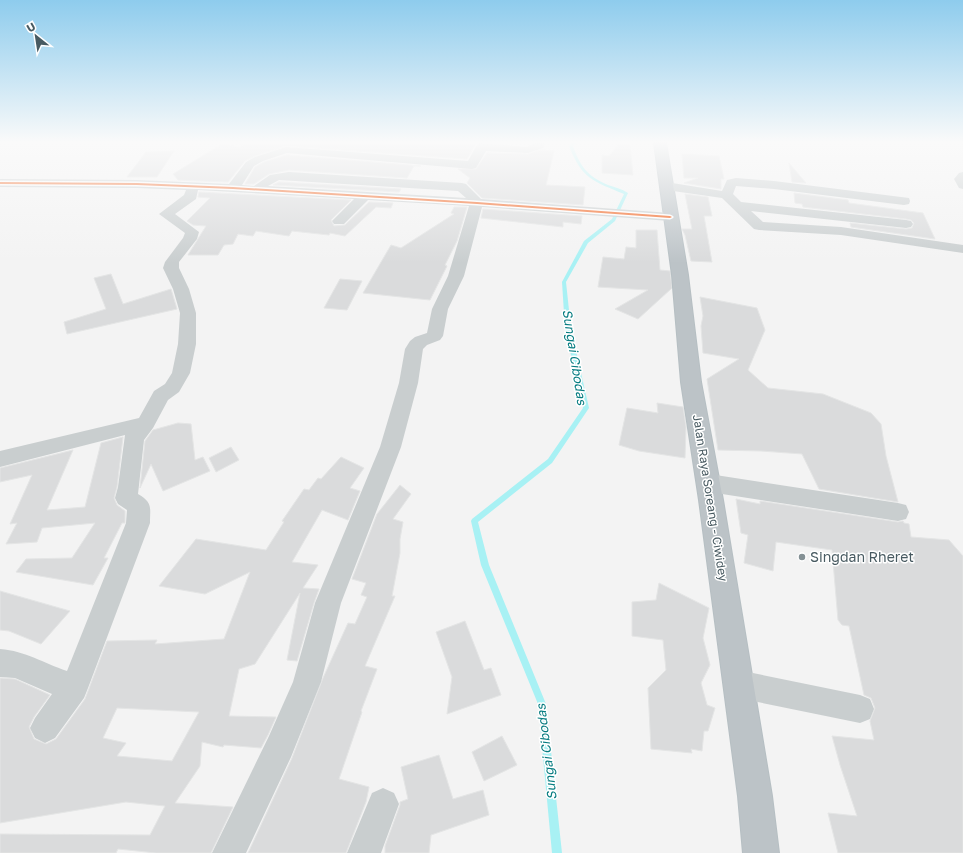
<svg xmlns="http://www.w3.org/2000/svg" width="963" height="853" font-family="'Golos Text',sans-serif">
	<rect width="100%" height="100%" fill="#f3f3f3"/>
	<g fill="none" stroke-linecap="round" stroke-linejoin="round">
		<path fill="#a8f1f4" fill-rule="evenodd" d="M572 143H576L573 146C580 166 587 176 608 185 614 187 622 189 628 193L615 221 588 243 566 282 571 329 589 408 552 463 478 522 489 565 546 704 562 853H552L538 704 481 565 471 521 472 519 548 459 583 408 565 329 562 282 584 241 612 219 624 194C593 181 582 179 569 146Z"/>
	</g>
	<g fill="#dadbdc" stroke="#e4e5e5" fill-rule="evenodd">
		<path d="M246 143H383L405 145V143H476L467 159 286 146 255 156 245 161 228 182 178 180 173 174 222 144 240 147Z"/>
		<path d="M620 143 630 145 633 175 602 173V155L609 156Z"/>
		<path d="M540 150 554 151 546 185 585 187 583 205 482 198 467 183 470 178 458 169H476L487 153 528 154Z"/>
		<path d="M174 151 157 177H127L146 152Z"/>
		<path d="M682 154 719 156 724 179H721V189L684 183 698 178H684Z"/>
		<path d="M287 155 421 166H414L407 178 289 170 269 174 254 184H245L255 167 264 162Z"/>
		<path d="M789 163 806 183 792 182Z"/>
		<path d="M279 182 401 189 399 192 273 185Z"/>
		<path d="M199 192 351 200 331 220 334 226 345 225 369 202 393 203 391 208 376 207 345 236 330 233 329 235 292 231 289 236 256 231 253 236 238 234 233 244 224 245 218 255H188L206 226 193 225 187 221 210 198 198 197Z"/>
		<path d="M794 193 848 200 849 203 923 213 935 239 851 227 850 223 906 229 912 228 914 223 911 220 906 219 803 207 802 204 795 203Z"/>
		<path d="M685 194 708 197 712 216H704L712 262 691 261 685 235 682 229H692Z"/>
		<path d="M454 207H467L457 241 445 265 447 266 430 300 363 293 391 245 401 248 454 214 451 213Z"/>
		<path d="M483 209 582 216 581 224 563 222V227L481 218Z"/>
		<path d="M636 230H657L660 270 670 271 672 288 638 319 615 309 648 290 598 287 603 257 624 259 626 247 636 248Z"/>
		<path d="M111 274 123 304 171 289 177 309 67 334 64 322 106 309 94 278Z"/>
		<path d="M340 279 362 281 347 310 324 308Z"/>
		<path d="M700 297 757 308 765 330 748 370 768 388 823 394 871 413 881 424 886 456 898 502 819 489 802 454 761 451 718 450 707 379 739 359 703 353 701 326 703 316Z"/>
		<path d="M657 403 683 407 686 427 685 458 639 451 619 445 627 408 658 413Z"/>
		<path d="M178 423 191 424 195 460 203 457 210 471 163 491 151 464 140 488 145 441 153 430Z"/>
		<path d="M123 437 117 487 114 498 117 505 125 511V523H122L104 558H108L93 585 16 572 26 559 72 558 95 523 42 528 37 542 6 544 17 523 10 524 32 475 0 482V468L73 450 47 510 85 507 101 443Z"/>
		<path d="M231 447 239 460 216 472 209 458Z"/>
		<path d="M341 457 364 468 350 488 360 491 348 520 322 510 292 562 318 565 303 588 319 589 314 603 297 661 287 660 300 593 255 664 239 669 229 716 276 717 268 735 261 748 224 745 223 747 202 742 200 766 175 803 233 807 211 853H156L118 849 116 853H0V834L150 835 165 806 126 802 0 823V678L15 679 50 695 34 717 29 727 34 739 46 744 56 739 85 699 107 641 157 640 155 644 224 639 250 572 205 594 159 586 196 539 266 550 284 522 282 521 304 489 309 490 318 478 321 479ZM117 708 199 712 172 761 117 756 126 743 103 738Z"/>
		<path d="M400 485 411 494 393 519 403 522 400 539V553L392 596H395L365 666 377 669 361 711 362 712 339 779 369 787 366 802 346 853H248L292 758 323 678 348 623 355 624 367 597 361 595 366 583 352 579 377 514Z"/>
		<path d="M736 499 760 504V501L898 522 903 521 904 523 909 524 911 537 949 540 963 556V853H838L828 813 857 816 840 765 832 736 874 740 870 721 875 708 871 698 864 695 849 626 842 625 838 620 832 550 776 542 773 571 744 563 748 535 741 533Z"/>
		<path d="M659 583 709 608 703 638 710 665 701 683 707 705 715 708 708 731H704L702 751 691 749 692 753 651 749 648 688 666 670 663 640 632 636V602L656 600Z"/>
		<path d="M0 591 70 611 41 644 9 631 0 630Z"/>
		<path d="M465 621 484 670 491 668 501 695 447 714 452 677 436 632Z"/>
		<path d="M502 736 517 765 484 781 472 752Z"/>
		<path d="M439 755 453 799 483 790 489 815 431 835 429 853H385V846L400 805V802L408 799 401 767Z"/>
	</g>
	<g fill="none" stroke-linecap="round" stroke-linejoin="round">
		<g stroke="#b6bfc3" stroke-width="2">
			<path id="highway" d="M654 143H666L688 275 701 382 723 500 772 796 779 853H743L738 796 699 500 681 382 672 275Z"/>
		</g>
		<g fill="#c9cecf" fill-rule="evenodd">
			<path d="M478 143 527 147 534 143H545L543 148 528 153 486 151 476 168 472 169 287 153 263 161 254 166 242 185 254 186 270 175 289 172 462 183 466 184 481 199 670 213 675 214 677 217 675 220 670 221 482 207 464 276 448 309 443 336 440 340 427 345 423 349 418 383 401 447 341 603 321 682 291 757 246 853H212L269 736 293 682 315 603 380 447 399 383 405 349 410 341 415 337 427 333 432 309 448 276 469 206 368 200 344 224H334L332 221 354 199 198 190 196 199 175 214 199 232 197 239 179 262V268L189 289 196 313V344L190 373 179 392 168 400 153 428 144 440 138 494C153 503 150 507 150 523L88 688 84 698 55 738 45 743 35 738 30 728 35 718 52 694 15 678 0 677V649C26 651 43 663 67 671L126 523 127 510 118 504 115 498 118 487 125 435 0 467V451L139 418 154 391 165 384 172 373 178 344 180 313 173 289 163 268 165 262 183 238 185 233 159 214 184 195 186 190 137 188 0 187V179L137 180 229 184 246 162 255 157 286 147 468 161ZM279 180 458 191 466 198 268 186Z"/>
			<path d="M963 172V189L959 188 954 179 959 173Z"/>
			<path d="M736 178 774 181 909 198 910 201 909 204 904 205 774 189 736 186 733 194 741 202 906 220 911 221 913 224 911 227 906 228 751 211 763 222 841 227 963 245V253L841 235 759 230 754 229 722 198 666 190 662 189 660 186 662 183 666 182 722 191 727 180Z"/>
			<path d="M709 474 898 503 906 505 909 512 906 519 898 521 709 492 701 489 698 483 701 477Z"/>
			<path d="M738 670 860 695 870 699 874 709 870 719 860 723 738 698 728 694 724 684 728 674Z"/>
			<path d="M383 788 394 793 399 804 381 853H347L372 793Z"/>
		</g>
		<use href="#highway" fill="#bcc3c7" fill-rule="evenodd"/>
		<g stroke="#fff" stroke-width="3">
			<path id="bus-1" d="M0 182 137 183 233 187 477 202 670 216 672 217 670 218 477 204 233 189 137 185 0 184Z"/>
		</g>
		<use href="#bus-1" fill="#f26522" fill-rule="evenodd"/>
	</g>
	<linearGradient id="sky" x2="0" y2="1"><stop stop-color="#8ecced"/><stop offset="0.54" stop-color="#fafafa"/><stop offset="1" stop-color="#fafafa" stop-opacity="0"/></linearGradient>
	<rect width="963" height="263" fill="url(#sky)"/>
	<circle fill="#849094" stroke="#fff" stroke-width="1.5" cx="802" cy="557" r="4"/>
	<g text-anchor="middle" stroke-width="3" stroke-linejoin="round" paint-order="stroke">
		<g font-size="12" fill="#485a61" stroke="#fff">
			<text transform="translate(710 498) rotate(81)" y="4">Jalan Raya Soreang - Ciwidey</text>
		</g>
		<g font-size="13" font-style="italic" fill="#067c80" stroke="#fff">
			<text transform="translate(575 357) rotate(81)" y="5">Sungai Cibodas</text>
			<text transform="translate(546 752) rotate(-97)" y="5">Sungai Cibodas</text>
		</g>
		<g font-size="14" fill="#485a61" stroke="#fff" text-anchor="start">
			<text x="810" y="562">Singdan Rheret</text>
		</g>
	</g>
	<g transform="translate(36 36) rotate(330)" stroke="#ffffff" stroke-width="3" paint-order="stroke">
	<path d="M0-3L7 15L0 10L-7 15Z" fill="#485a61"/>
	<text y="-6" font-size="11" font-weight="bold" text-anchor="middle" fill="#485a61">U</text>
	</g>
</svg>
